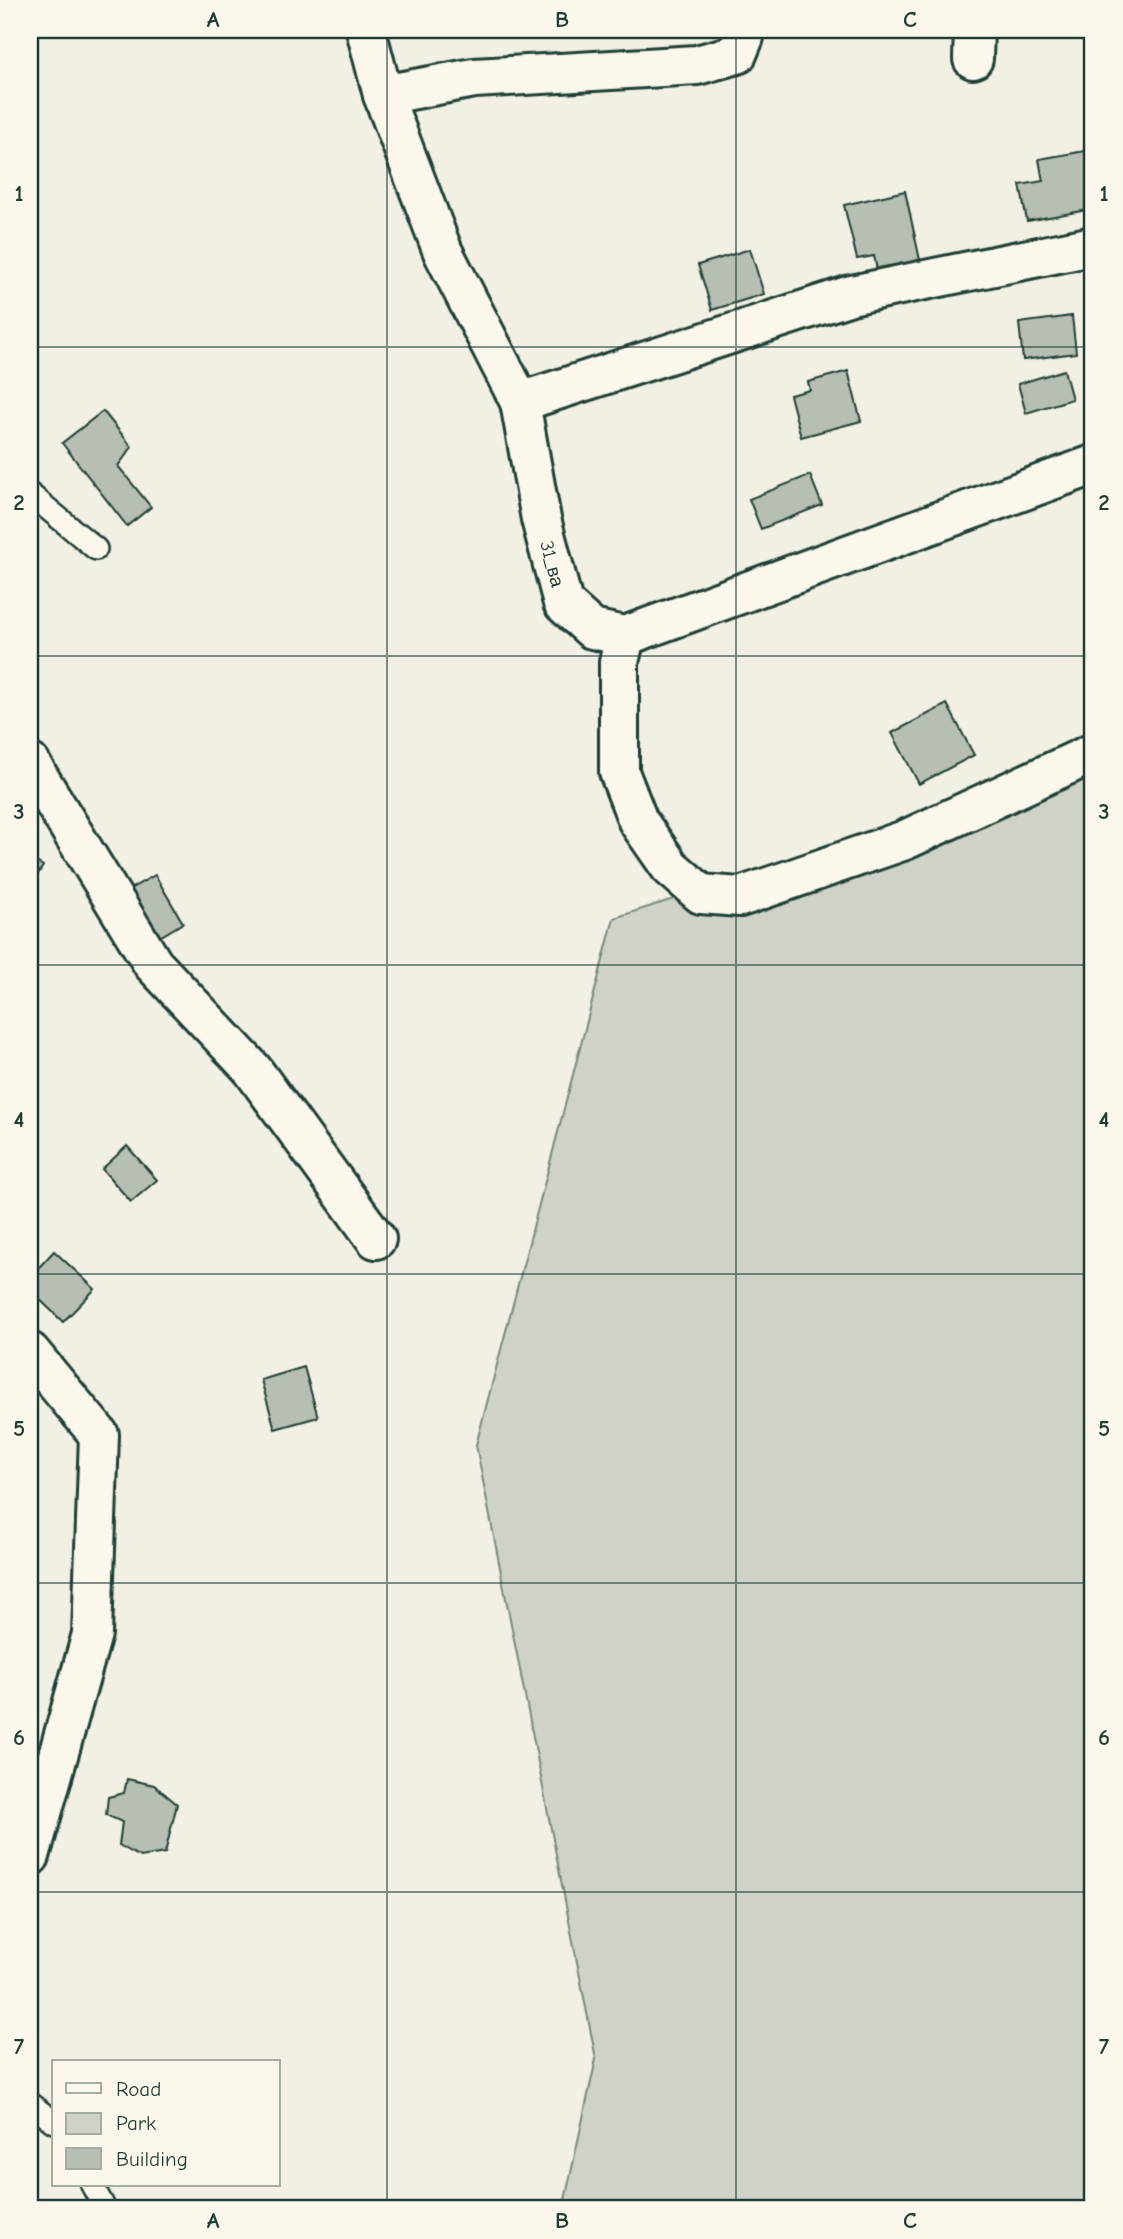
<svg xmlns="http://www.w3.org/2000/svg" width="1123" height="2239" font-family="'Comic Neue',sans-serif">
	<rect width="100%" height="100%" fill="#f2f0e5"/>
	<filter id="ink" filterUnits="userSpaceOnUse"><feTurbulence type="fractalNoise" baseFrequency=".0143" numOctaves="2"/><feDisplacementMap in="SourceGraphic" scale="14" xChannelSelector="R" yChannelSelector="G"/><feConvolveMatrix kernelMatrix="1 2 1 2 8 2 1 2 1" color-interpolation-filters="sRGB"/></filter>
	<g filter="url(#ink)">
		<path fill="#cfd2c8" stroke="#77887e" stroke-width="2" d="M1093 765V2209H563L596 2059 476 1445 614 918Z"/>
		<g fill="#b7beb3" stroke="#1f3d34" stroke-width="2">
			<path d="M900 30H960V32Z"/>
			<path d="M1091 150 1093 209 1027 221 1020 185 1043 181 1039 159Z"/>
			<path d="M905 191 920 260 877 270 874 256 857 259 844 205Z"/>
			<path d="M750 249 764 294 712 310 698 265Z"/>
			<path d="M1072 316 1076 353 1023 360 1019 323Z"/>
			<path d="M1064 370 1072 399 1026 413 1018 384Z"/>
			<path d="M848 371 861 421 801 437 790 395 810 390 808 382Z"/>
			<path d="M103 411 132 447 118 466 151 507 127 526 62 443Z"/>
			<path d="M810 475 822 505 761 529 749 499Z"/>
			<path d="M947 704 974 755 919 784 892 733Z"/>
			<path d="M30 858 43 866 30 887Z"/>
			<path d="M155 875 183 923 151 942 123 893Z"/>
			<path d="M127 1146 157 1180 131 1202 102 1169Z"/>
			<path d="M54 1251 95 1289 63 1322 30 1290V1277Z"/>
			<path d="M304 1367 318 1417 275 1429 261 1380Z"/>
			<path d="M127 1779 154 1785 177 1804 165 1853 140 1857 119 1845 122 1822 106 1815 108 1797 124 1793Z"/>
		</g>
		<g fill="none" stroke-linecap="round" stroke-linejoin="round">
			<g stroke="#1f3d34" stroke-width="26">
				<g id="lane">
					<path d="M30 494 96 549"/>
					<path d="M30 2104 54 2122"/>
					<path d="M92 2185 105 2209"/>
				</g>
			</g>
			<g stroke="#1f3d34" stroke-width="44">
				<g id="street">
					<path id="s1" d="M366 30 383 95 443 252 520 402 541 519 563 603 592 629 625 636 1093 465"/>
					<path d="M973 59 974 30"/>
					<path d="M383 95 474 78 697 65 737 54 744 37V30"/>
					<path d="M520 402 851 295 1093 246"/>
					<path d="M625 636 619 662V772L638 821 670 867 701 894 740 897 905 840 1093 753"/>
					<path d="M30 763 153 964 252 1069 376 1239"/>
					<path d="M30 1352 99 1435 92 1634 30 1856"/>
				</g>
			</g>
			<use href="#lane" stroke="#fbf7ec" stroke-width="21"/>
			<use href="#street" stroke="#fbf7ec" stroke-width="38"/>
		</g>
	</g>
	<path fill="none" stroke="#1f3d34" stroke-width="2" stroke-opacity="0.55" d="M387 30V2209M736 30V2209M30 347H1093M30 656H1093M30 965H1093M30 1274H1093M30 1583H1093M30 1892H1093"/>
	<g text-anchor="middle" stroke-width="7" stroke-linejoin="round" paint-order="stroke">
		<g font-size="19" fill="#1f3d34" stroke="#fbf7ec">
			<text dy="7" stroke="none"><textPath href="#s1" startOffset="569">31_ва</textPath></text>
		</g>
	</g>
	<rect width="1123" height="2239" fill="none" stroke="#fbf7ec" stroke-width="77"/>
	<rect x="52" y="2060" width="228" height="126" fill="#fbf7ec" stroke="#a3ada2" stroke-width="2"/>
	<rect x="66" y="2083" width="35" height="10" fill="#fbf7ec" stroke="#a3ada2" stroke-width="2"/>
	<text x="116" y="2096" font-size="21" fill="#1f3d34">Road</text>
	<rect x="66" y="2113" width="35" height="21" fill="#cfd2c8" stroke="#a3ada2" stroke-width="2"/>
	<text x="116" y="2130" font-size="21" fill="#1f3d34">Park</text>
	<rect x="66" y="2148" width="35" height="21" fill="#b7beb3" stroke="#a3ada2" stroke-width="2"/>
	<text x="116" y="2166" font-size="21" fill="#1f3d34">Building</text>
	<rect x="38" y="38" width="1046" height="2162" fill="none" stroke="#1f3d34" stroke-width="2.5"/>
	<g font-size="23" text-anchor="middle" font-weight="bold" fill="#1f3d34">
		<text x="213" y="27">A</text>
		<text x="562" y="27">B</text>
		<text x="910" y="27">C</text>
		<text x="19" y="201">1</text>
		<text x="1104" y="201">1</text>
		<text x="19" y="510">2</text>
		<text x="1104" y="510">2</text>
		<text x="19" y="819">3</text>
		<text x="1104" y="819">3</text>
		<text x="19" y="1127">4</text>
		<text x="1104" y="1127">4</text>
		<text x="19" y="1436">5</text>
		<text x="1104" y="1436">5</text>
		<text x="19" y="1745">6</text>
		<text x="1104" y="1745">6</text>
		<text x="19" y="2054">7</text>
		<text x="1104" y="2054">7</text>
		<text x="213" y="2228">A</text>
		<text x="562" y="2228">B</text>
		<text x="910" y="2228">C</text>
	</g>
</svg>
